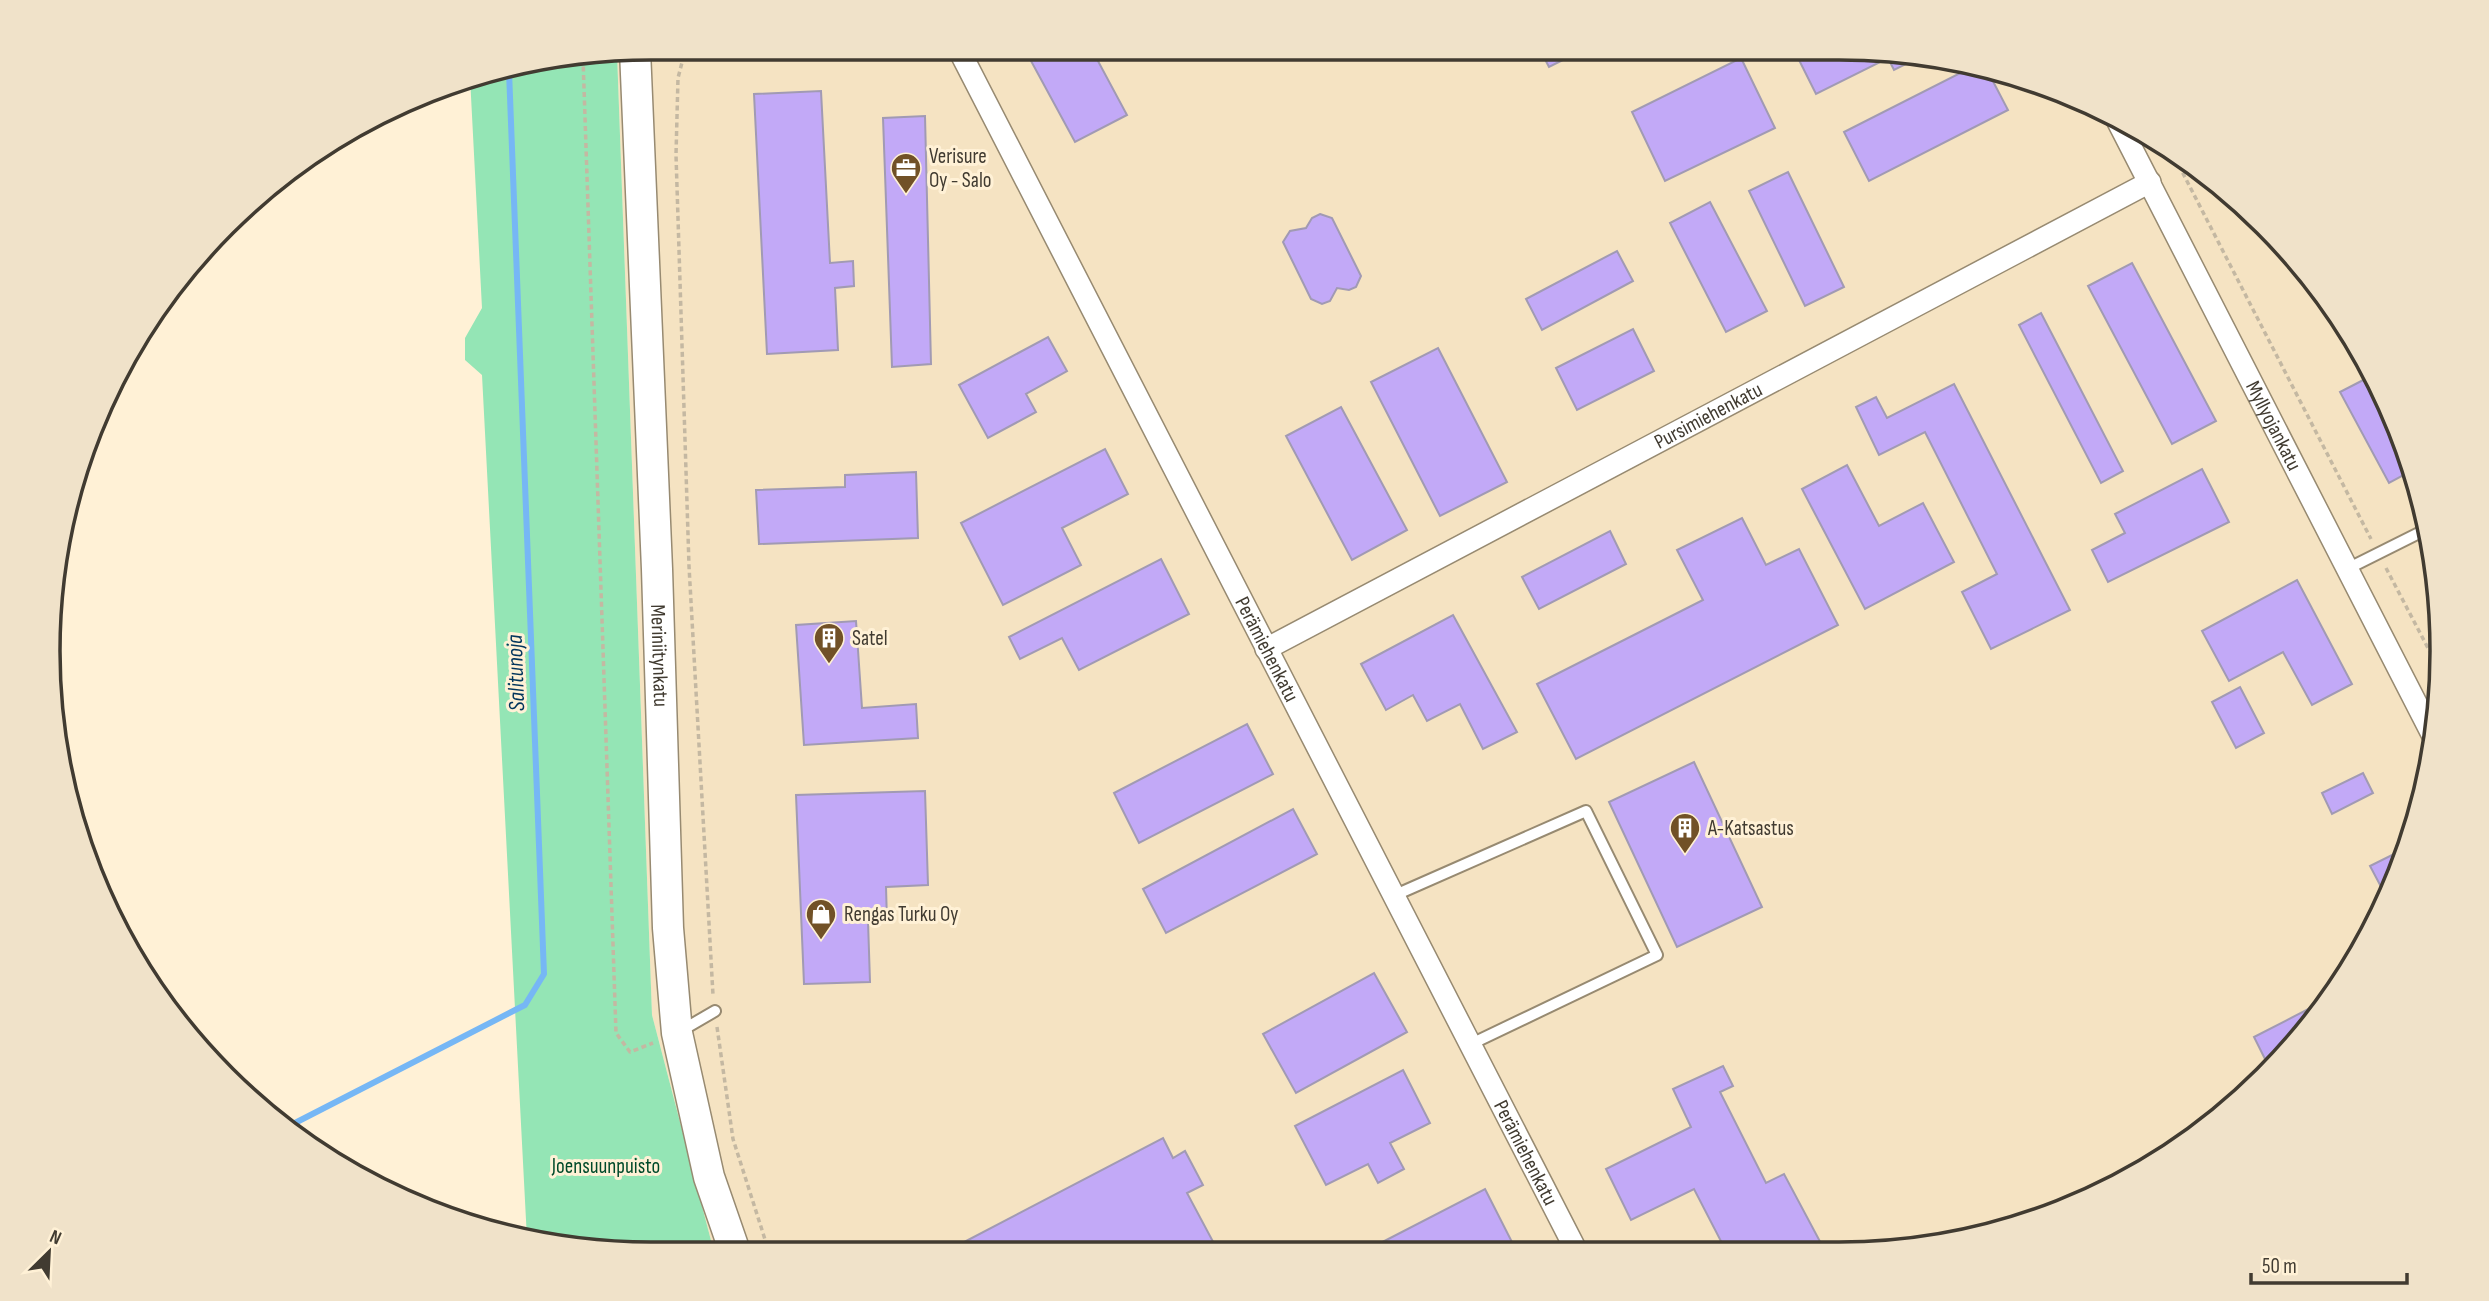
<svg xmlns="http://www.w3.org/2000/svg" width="2489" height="1301" font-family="'Sofia Sans Condensed',sans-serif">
	<rect width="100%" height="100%" fill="#fff1d6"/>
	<path fill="#f5e3c2" d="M651 47 1878 49 1995 68 2106 110 2206 172 2292 253 2361 349 2410 457 2437 572 2440 690 2421 807 2379 918 2292 1048 2205 1129 2069 1208 1918 1249 714 1252 652 1015 617 53Z"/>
	<path fill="#94e5b5" d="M617 53 652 1015 714 1252H611L527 1239 482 375 465 360V338L482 308 470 77Z"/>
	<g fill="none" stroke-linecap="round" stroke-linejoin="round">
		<path stroke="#76b7f5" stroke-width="6" d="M291 1125 525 1005 544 974 509 71"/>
	</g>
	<g fill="#c2a9f7" stroke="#a19ab3" stroke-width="2">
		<path d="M1024 48H1091L1127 115 1075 142Z"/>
		<path d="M1539 48H1587L1549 67Z"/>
		<path d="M1793 48 1878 49 1922 56 1894 70 1888 58 1816 94Z"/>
		<path d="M1741 58 1775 128 1665 181 1632 112Z"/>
		<path d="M1976 65 1985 66 2008 110 1869 181 1844 132Z"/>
		<path d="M821 91 830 263 853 261 854 286 835 288 838 350 767 354 754 94Z"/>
		<path d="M925 116 931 364 892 367 883 118Z"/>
		<path d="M1788 172 1844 287 1805 306 1749 191Z"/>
		<path d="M1710 202 1767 311 1726 332 1670 223Z"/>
		<path d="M1320 214 1332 218 1361 276 1356 287 1349 290 1337 288 1330 301 1322 304 1311 299 1283 242 1290 231 1306 228 1312 218Z"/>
		<path d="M1617 251 1633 281 1542 330 1526 299Z"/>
		<path d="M2132 263 2216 421 2172 444 2088 286Z"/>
		<path d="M2041 313 2123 471 2101 483 2019 325Z"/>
		<path d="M1633 329 1654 371 1577 410 1556 368Z"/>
		<path d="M1048 337 1067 371 1026 394 1036 412 988 438 959 385Z"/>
		<path d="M1438 348 1507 482 1440 516 1371 382Z"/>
		<path d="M2373 375 2413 470 2389 483 2340 392Z"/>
		<path d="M1954 384 2070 610 1991 649 1962 592 1997 574 1925 432 1879 455 1856 407 1876 397 1887 418Z"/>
		<path d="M1341 407 1407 530 1352 560 1286 436Z"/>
		<path d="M1105 449 1128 494 1062 528 1081 565 1003 605 961 523Z"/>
		<path d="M1847 465 1879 526 1923 503 1954 562 1865 609 1802 489Z"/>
		<path d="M2202 469 2229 522 2108 582 2092 550 2125 533 2115 514Z"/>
		<path d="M916 472 918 538 759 544 756 490 845 487V475Z"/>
		<path d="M1742 518 1766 565 1799 549 1838 625 1576 759 1537 684 1703 600 1677 550Z"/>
		<path d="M1610 531 1626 564 1539 609 1522 577Z"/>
		<path d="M1161 559 1189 614 1079 670 1062 638 1020 659 1009 637Z"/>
		<path d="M2297 580 2352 684 2312 705 2283 652 2229 681 2202 631Z"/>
		<path d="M1453 615 1517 732 1483 749 1460 704 1427 721 1413 695 1386 710 1361 664Z"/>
		<path d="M856 621 862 708 916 704 918 738 804 745 796 625Z"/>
		<path d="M2240 687 2264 733 2236 748 2212 702Z"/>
		<path d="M1247 724 1273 774 1139 843 1114 793Z"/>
		<path d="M1694 762 1762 907 1677 947 1609 802Z"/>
		<path d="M2363 773 2373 793 2332 814 2322 793Z"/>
		<path d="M925 791 928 885 886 887 887 921H868L870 982 804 984 796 795Z"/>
		<path d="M1293 809 1317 854 1166 933 1143 889Z"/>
		<path d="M2406 848 2387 898 2370 866Z"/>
		<path d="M1374 973 1407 1032 1296 1093 1263 1034Z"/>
		<path d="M2324 1001 2292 1048 2270 1069 2254 1037Z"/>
		<path d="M1723 1066 1733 1086 1720 1092 1766 1183 1784 1174 1824 1249H1725L1694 1189 1631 1220 1606 1169 1691 1127 1673 1089Z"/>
		<path d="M1403 1070 1430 1123 1390 1143 1404 1169 1378 1183 1368 1164 1326 1185 1295 1126Z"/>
		<path d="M1163 1138 1173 1158 1185 1151 1203 1185 1187 1193 1218 1251H947Z"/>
		<path d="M1485 1189 1516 1250H1367Z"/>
	</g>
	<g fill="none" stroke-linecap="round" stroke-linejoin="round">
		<g stroke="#978a71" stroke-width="14">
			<g id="lane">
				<path d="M2347 569 2427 529"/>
				<path d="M1393 896 1586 811 1657 955 1469 1045"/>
				<path d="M679 1032 715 1011"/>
			</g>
		</g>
		<g stroke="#978a71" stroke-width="24">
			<g id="street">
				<path id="s1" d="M958 48 1576 1250"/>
				<path id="s2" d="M2115 116 2433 736"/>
				<path id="s3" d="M1266 649 2150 182"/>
			</g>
		</g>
		<g stroke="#978a71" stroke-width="33">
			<g id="secondary">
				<path id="s4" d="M635 50 657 569 668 928 677 1033 709 1177 735 1252"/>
			</g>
		</g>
		<g stroke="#c4b8a2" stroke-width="3.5" stroke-dasharray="5 3.5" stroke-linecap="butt">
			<path d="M686 47 678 78 676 155 689 566 713 995"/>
			<path d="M583 58 616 1033 630 1052 653 1043"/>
			<path d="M2171 150 2371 539"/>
			<path d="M2386 568 2440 671"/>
			<path d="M717 1027 733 1139 769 1252"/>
		</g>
		<use href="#lane" stroke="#fff" stroke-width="10"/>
		<use href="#street" stroke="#fff" stroke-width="21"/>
		<use href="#secondary" stroke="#fff" stroke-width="30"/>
	</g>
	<defs>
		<g id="office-pin" transform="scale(1.575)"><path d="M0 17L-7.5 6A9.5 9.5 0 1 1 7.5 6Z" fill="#715127" stroke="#fff1d6"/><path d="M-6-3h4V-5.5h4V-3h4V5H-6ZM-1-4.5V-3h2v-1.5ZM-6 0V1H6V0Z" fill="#fff"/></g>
		<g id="building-pin" transform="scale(1.575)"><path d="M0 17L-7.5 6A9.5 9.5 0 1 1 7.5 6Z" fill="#715127" stroke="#fff1d6"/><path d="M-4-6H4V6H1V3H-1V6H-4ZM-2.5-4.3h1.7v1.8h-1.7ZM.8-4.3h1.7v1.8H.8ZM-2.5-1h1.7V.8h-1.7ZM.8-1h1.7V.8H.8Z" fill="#fff"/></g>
		<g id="shop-pin" transform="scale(1.575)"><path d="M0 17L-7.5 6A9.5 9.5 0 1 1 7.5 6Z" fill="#715127" stroke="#fff1d6"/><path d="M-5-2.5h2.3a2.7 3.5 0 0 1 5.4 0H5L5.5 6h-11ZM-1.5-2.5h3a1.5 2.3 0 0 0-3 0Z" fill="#fff"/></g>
	</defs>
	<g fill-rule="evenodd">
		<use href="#office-pin" x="906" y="168"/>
		<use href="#building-pin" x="829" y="638"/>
		<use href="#building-pin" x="1685" y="828"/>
		<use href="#shop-pin" x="821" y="914"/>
	</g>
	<g text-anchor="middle" stroke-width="6" stroke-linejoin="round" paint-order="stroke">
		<g font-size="21" fill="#413b31" stroke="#fff1d6" text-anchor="start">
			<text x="929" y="163">Verisure<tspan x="929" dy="24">Oy - Salo</tspan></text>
			<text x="852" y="645">Satel</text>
			<text x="1708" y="835">A-Katsastus</text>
			<text x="844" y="921">Rengas Turku Oy</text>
		</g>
		<g font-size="21" fill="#413b31" stroke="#fff1d6">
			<text dy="7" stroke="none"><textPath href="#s3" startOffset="500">Pursimiehenkatu</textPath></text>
			<text dy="7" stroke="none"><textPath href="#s2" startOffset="348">Myllyojankatu</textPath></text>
			<text dy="7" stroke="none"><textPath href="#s1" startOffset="676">Perämiehenkatu</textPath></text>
			<text dy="7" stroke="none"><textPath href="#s4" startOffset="606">Meriniitynkatu</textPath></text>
			<text dy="7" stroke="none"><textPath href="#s1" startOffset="1242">Perämiehenkatu</textPath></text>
		</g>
		<g font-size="21" fill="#004a2a" stroke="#fff1d6">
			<text x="606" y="1173">Joensuunpuisto</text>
		</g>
		<g font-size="23" font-style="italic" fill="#02355c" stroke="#fff1d6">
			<text transform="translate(515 673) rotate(-92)" y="8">Salitunoja</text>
		</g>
	</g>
	<path d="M0 0H2489V1301H0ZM651 60H1839A591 591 0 0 1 2430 651V651A591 591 0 0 1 1839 1242H651A591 591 0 0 1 60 651V651A591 591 0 0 1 651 60Z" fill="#f0e2c9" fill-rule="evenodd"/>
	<path fill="none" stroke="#413b31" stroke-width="3.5" d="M651 60H1839A591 591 0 0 1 2430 651V651A591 591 0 0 1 1839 1242H651A591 591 0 0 1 60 651V651A591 591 0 0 1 651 60Z"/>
	<g transform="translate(49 1252) rotate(24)" stroke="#fff1d6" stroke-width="5" paint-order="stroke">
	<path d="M0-5L12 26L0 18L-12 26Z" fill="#413b31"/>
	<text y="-10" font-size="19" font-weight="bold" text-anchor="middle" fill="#413b31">N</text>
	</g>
	<path d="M2251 1273v10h156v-10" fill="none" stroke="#413b31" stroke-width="3.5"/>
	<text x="2262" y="1273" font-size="21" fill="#413b31" stroke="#fff1d6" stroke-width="5" paint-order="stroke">50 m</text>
</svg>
